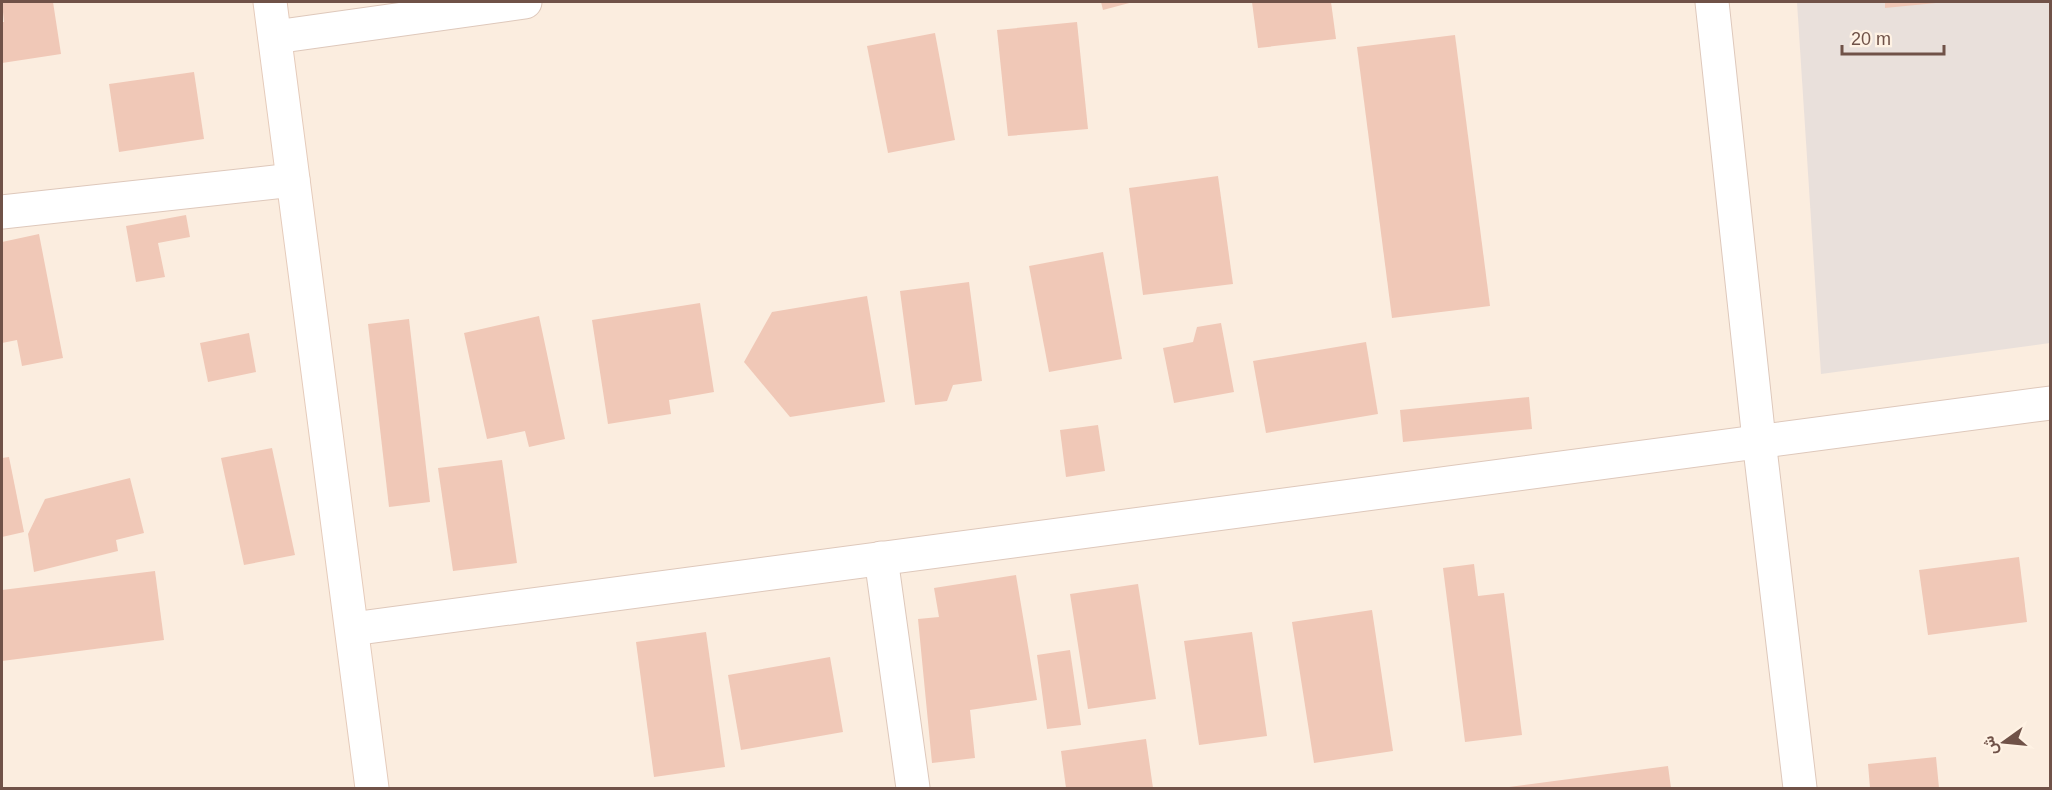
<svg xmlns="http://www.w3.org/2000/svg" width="2052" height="790" font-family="Helvetica,Vazirmatn,sans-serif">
	<rect width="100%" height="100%" fill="#fbeddf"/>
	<path fill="#e9e0db" d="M1797 2H2050V343L1821 374Z"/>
	<g fill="#f0c8b7">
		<path d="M2 2H53L61 54 2 63V22H4Z"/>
		<path d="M1101 2H1133L1103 10Z"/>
		<path d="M1252 2H1331L1336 39 1258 48Z"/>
		<path d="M1885 2H1936V3L1885 8Z"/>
		<path d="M1077 22 1088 129 1008 136 997 30Z"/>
		<path d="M935 33 955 140 888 153 867 46Z"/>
		<path d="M1455 35 1490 306 1392 318 1357 47Z"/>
		<path d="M194 72 204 139 119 152 109 84Z"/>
		<path d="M1218 176 1233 284 1143 295 1129 188Z"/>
		<path d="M186 215 190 237 158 243 165 277 136 282 126 226Z"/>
		<path d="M39 234 63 358 22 366 17 340 2 343V242Z"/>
		<path d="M1103 252 1122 359 1049 372 1029 266Z"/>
		<path d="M969 282 982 381 953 385 947 401 915 405 900 291Z"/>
		<path d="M867 296 885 402 790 417 744 362 772 312Z"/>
		<path d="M700 303 714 392 669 400 671 414 608 424 592 320Z"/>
		<path d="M539 316 565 439 529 447 525 431 487 439 464 333Z"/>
		<path d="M409 319 430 502 389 507 368 324Z"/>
		<path d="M1221 323 1234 392 1174 403 1163 348 1193 342 1197 327Z"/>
		<path d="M249 333 256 372 208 382 200 343Z"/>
		<path d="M1366 342 1378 414 1266 433 1253 361Z"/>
		<path d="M1529 397 1532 429 1403 442 1400 410Z"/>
		<path d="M1098 425 1105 471 1066 477 1060 430Z"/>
		<path d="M272 448 295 555 244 565 221 458Z"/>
		<path d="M9 457 24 532 2 537V458Z"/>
		<path d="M502 460 517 563 453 571 438 468Z"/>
		<path d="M130 478 144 533 116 540 118 551 34 572 28 534 45 499Z"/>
		<path d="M2019 557 2027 622 1928 635 1919 570Z"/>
		<path d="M1474 564 1478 596 1504 593 1522 735 1465 742 1443 568Z"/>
		<path d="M155 571 164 640 2 661V590Z"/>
		<path d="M1016 575 1037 700 970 710 975 758 932 763 918 619 939 617 934 588Z"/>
		<path d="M1138 584 1156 699 1088 709 1070 594Z"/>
		<path d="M1372 610 1393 751 1314 763 1292 622Z"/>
		<path d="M706 632 725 767 654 777 636 642Z"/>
		<path d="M1252 632 1267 736 1199 745 1184 641Z"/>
		<path d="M1070 650 1081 725 1047 729 1037 655Z"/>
		<path d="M830 657 843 732 741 750 728 675Z"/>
		<path d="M1146 739 1153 788H1066L1061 751Z"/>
		<path d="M1936 757 1939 788H1870L1868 764Z"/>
		<path d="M1668 766 1671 788H1509V787Z"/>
	</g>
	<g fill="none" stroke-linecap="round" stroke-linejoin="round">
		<g stroke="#dec8bb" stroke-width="35">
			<g id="street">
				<path d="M1712 2 1759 440 1800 788"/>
				<path d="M275 37 525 2"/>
				<path d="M2 212 293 180"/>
				<path d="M881 558 913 788"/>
				<path d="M352 629 2050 403"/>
			</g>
		</g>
		<g stroke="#e5cbbb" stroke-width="35">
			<path id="secondary" d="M270 2 372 788"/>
		</g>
		<use href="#street" stroke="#fff" stroke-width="33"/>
		<use href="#secondary" stroke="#fff" stroke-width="33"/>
	</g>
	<rect width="2052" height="790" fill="none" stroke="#705248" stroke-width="6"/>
	<g transform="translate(2004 742) rotate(255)" stroke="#fff2e4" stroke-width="4.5" paint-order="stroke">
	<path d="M0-4.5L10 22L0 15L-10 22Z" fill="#705248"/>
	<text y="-9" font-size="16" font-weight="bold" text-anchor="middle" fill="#705248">ش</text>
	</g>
	<path d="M1842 45v9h102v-9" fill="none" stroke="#705248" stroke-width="3"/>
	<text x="1851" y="45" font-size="18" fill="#705248" stroke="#fff2e4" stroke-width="4.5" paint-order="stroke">20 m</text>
</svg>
